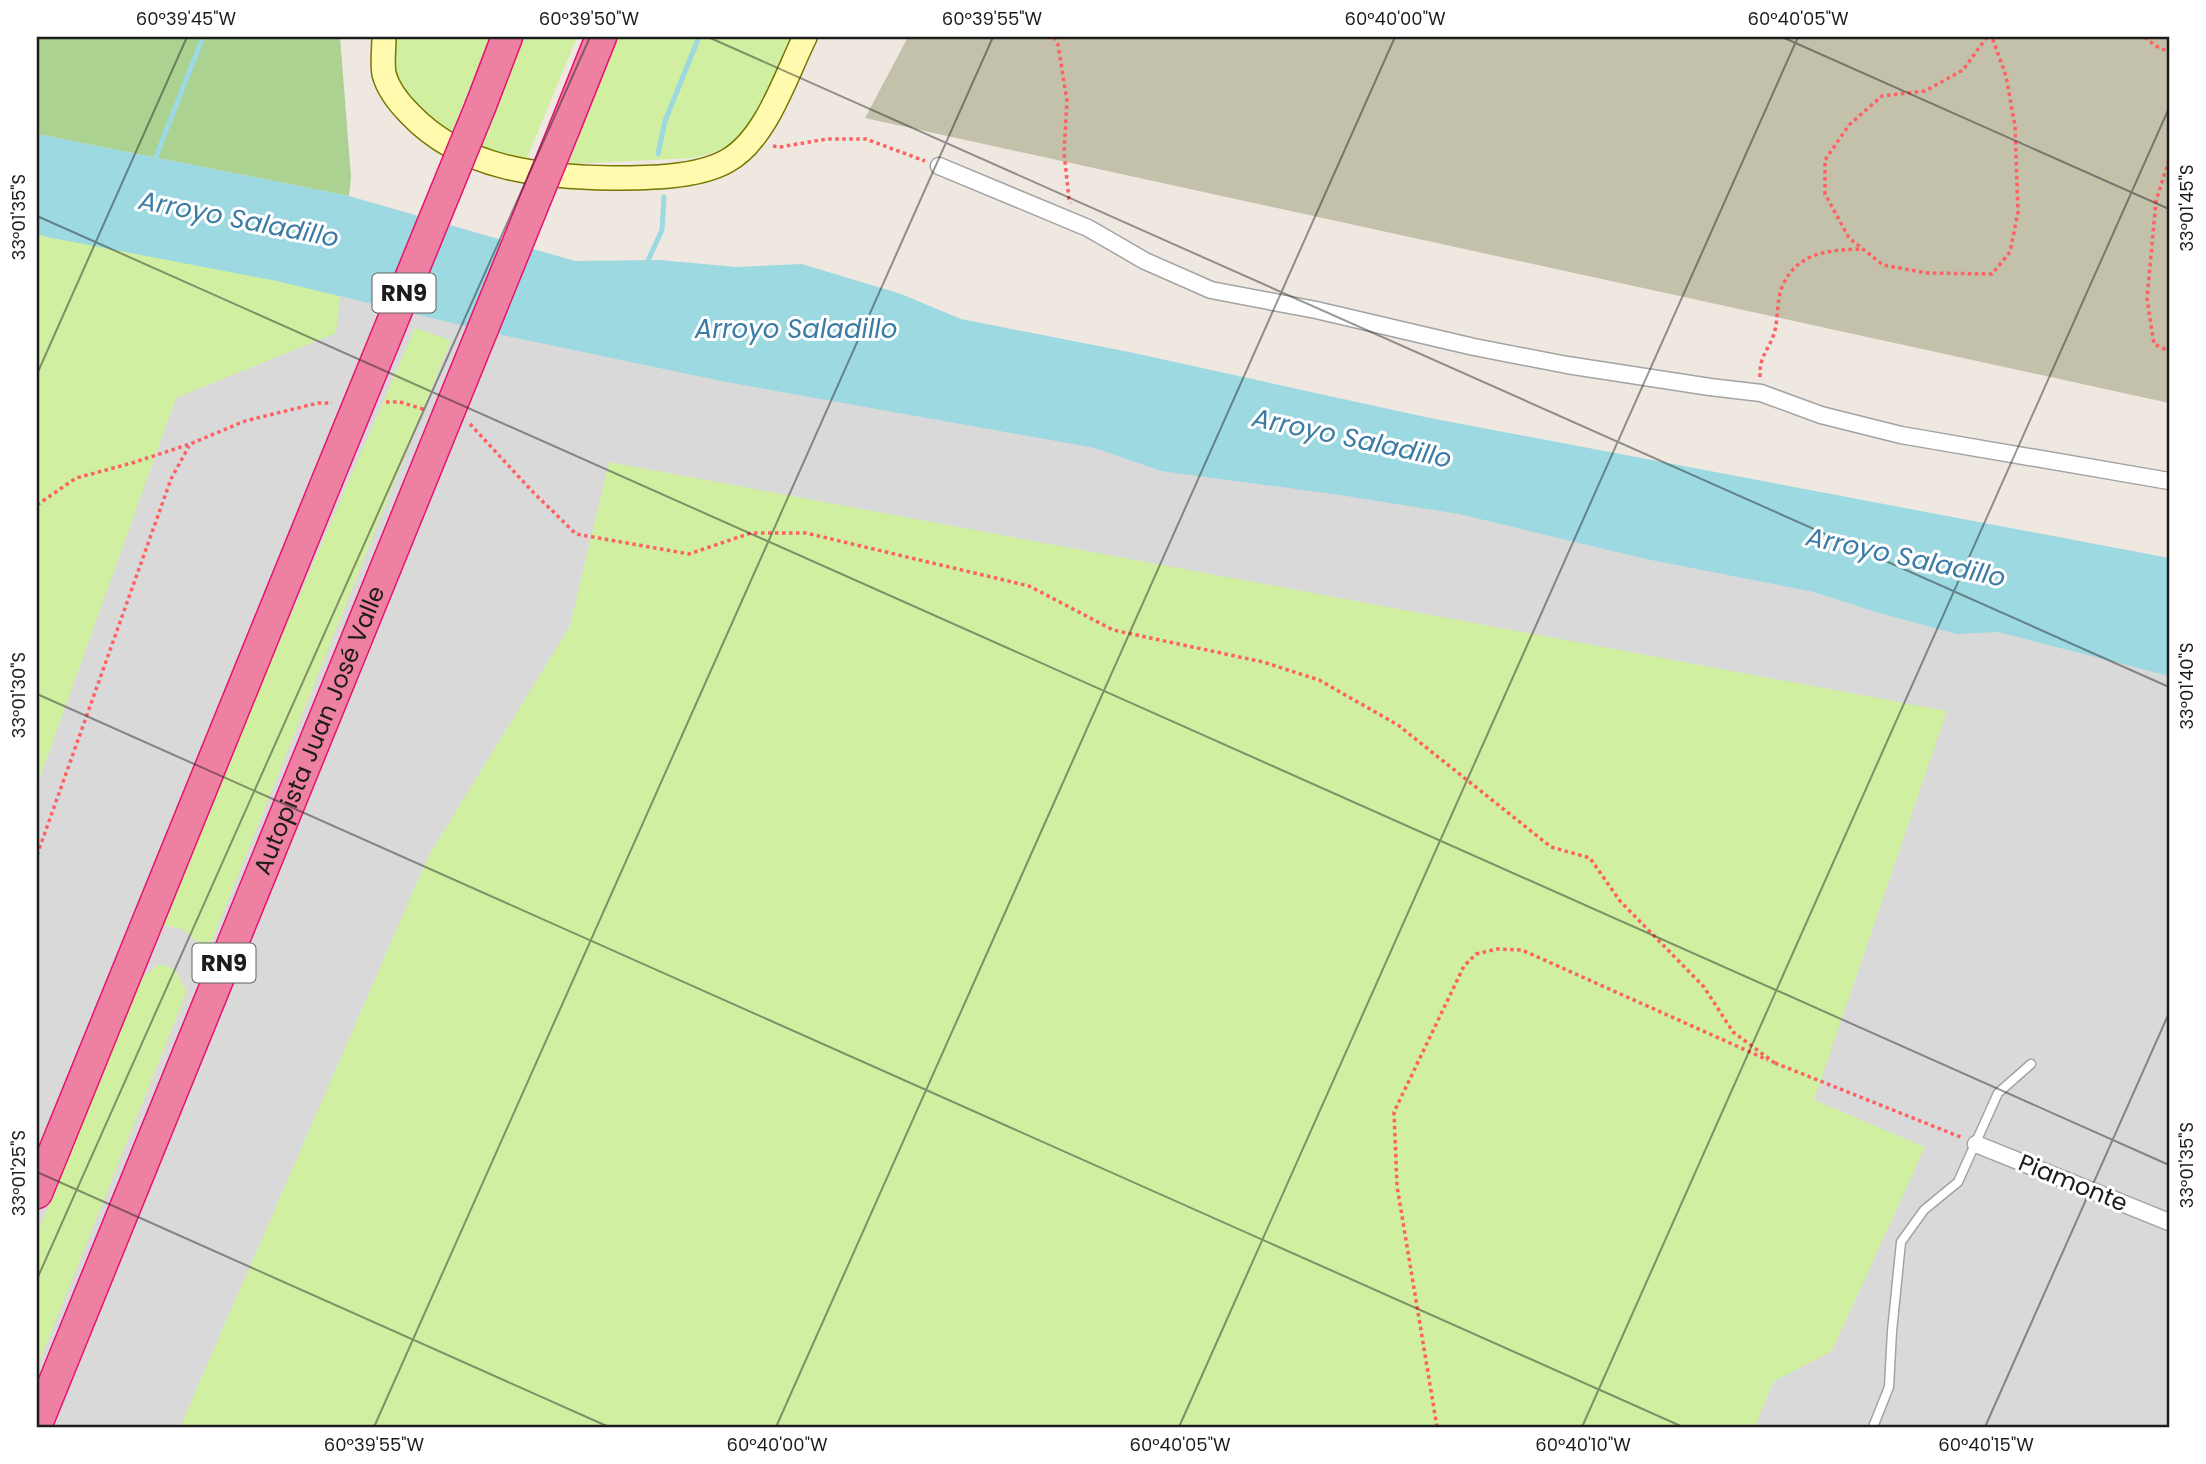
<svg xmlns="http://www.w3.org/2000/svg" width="2206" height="1464" font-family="Poppins,sans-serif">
	<rect width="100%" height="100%" fill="#efe8e1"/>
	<path fill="#dad9d9" d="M37 180 2169 613V1427H37Z"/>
	<path fill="#c4c1ab" d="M908 37H2169V403L865 118Z"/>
	<g fill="#d0efa1">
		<path d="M395 37H490L452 132C436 121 404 95 397 76 393 65 395 48 395 37Z"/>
		<path d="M521 37H577L527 158 515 157 480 146Z"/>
		<path d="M618 37H793C780 65 763 112 742 134 729 148 711 154 693 158L568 164Z"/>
		<path d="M37 234 277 281 340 296 336 333 176 398 37 786Z"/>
		<path d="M415 328 451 340 208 951 182 929 157 924Z"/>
		<path d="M609 462 1947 711 1814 1100 1925 1147 1832 1351 1773 1382 1755 1427H180L429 855 570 626Z"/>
		<path d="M159 964 174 969 187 991 37 1368V1234L140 979Z"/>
	</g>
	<path fill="#abd291" d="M37 37H340L351 177 349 196 37 134Z"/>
	<path fill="#9cd9e1" d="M37 134 349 196 575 261 659 260 737 267 802 264 901 294 961 319 1129 352 1430 418 2169 558V676L1998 632 1957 634 1879 613 1814 592 1646 559 1459 514 1340 495 1161 471 1095 448 726 382 507 336 277 281 47 237 37 234Z"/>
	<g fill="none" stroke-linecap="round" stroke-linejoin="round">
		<g stroke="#9cd9e1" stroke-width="5">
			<path d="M658 154 665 121 699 37"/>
			<path d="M153 164 203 37"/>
			<path d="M645 267 662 230 664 197"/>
		</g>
		<g stroke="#a3a3a3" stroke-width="11">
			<path id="service" d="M1873 1427 1889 1387 1892 1331 1901 1242 1924 1210 1958 1182 1998 1093 2031 1064"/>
		</g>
		<g stroke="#a3a3a3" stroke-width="19">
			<g id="minor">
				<path d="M939 166 1088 228 1145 261 1211 290 1316 310 1474 347 1567 365 1710 387 1761 393 1821 415 1901 435 2169 481"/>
				<path d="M1976 1144 2169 1222"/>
			</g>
		</g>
		<g stroke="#767600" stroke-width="26">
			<path id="secondary" d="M384 37C384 48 382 63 384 74 388 89 400 104 410 114 462 169 540 177 612 178 646 178 697 178 727 161 766 140 786 75 805 37"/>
		</g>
		<g stroke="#e71373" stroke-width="33">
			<g id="motorway">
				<path d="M481 105 507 37"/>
				<path d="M565 127 601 37"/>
				<path d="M37 1193 327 481"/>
				<path id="s1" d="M37 1424 412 503"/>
			</g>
		</g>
		<g stroke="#ff6162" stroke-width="3.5" stroke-dasharray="3.5 3.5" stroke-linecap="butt">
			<path d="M1054 37 1058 45 1067 101 1064 153 1069 199 1071 203"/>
			<path d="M1987 37 1963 70 1925 91 1882 96 1849 125 1825 160V194L1849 238 1883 265 1927 273 1992 274 2010 252 2018 212 2015 126 2006 76 1992 37"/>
			<path d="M2145 37 2154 45 2169 52"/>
			<path d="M773 146 780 147 827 139H866L925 161"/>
			<path d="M2169 160 2156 201 2147 299 2154 344 2169 351"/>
			<path d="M1760 377C1759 354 1770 350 1775 330 1778 317 1777 300 1782 287 1797 252 1828 250 1861 249"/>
			<path d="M386 402H400L426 410"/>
			<path d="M470 424 532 491 576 534 689 554 751 533H806L1029 586 1113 630 1263 662 1319 680 1398 725 1551 847 1590 858 1620 901 1704 987 1733 1032 1776 1064"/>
			<path d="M37 505 76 478 132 463 190 444 245 421 318 403H332"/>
			<path d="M37 855 171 479 189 446"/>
			<path d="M1775 1063 1963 1138"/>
			<path d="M1437 1427 1397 1186 1394 1112 1464 966 1476 954 1497 949 1522 950 1768 1060"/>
		</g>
		<use href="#service" stroke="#fff" stroke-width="8"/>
		<use href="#minor" stroke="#fff" stroke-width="16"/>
		<use href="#secondary" stroke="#fffaae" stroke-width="23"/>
		<use href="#motorway" stroke="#ee80a1" stroke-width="30"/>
		<g stroke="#e71373" stroke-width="33" stroke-linecap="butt">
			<g id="motorway-bridge">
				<path d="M327 481 481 105"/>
				<path d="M412 503 565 127"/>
			</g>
		</g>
		<use href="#motorway-bridge" stroke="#ee80a1" stroke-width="30"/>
	</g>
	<path fill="none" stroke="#1c1c1c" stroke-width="2" stroke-opacity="0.45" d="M708 37 2169 687M1782 37 2169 209M37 216 2169 1165M37 374 187 37M37 694 1683 1427M37 1172 609 1427M37 1279 590 37M374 1427 993 37M776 1427 1395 37M1179 1427 1798 37M1582 1427 2169 108M1985 1427 2169 1013"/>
	<g text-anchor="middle" stroke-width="6" stroke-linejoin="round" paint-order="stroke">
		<g fill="#fff" stroke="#606060" stroke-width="2">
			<rect x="372.5" y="273.5" width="63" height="39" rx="5"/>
			<rect x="192.5" y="943.5" width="63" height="39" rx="5"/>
		</g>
		<g font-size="23" font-weight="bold" fill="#1c1c1c">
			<text x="404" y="301">RN9</text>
			<text x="224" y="971">RN9</text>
		</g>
		<g font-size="24" fill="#1c1c1c" stroke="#fff">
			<text dy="8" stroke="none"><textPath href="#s1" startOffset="749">Autopista Juan José Valle</textPath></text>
			<text transform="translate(2073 1183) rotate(22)" y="8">Piamonte</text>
		</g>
		<g font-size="26" font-style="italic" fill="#3b7ba4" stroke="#fff">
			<text transform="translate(239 219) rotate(11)" y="9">Arroyo Saladillo</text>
			<text x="796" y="338">Arroyo Saladillo</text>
			<text transform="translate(1352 438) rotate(12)" y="9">Arroyo Saladillo</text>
			<text transform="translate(1906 557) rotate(12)" y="9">Arroyo Saladillo</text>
		</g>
	</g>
	<rect width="2206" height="1464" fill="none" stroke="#ffffff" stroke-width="77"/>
	<rect x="38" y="38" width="2130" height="1388" fill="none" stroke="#1c1c1c" stroke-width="2.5"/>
	<g font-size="18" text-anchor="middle" fill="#1c1c1c">
		<text x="186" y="25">60°39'45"W</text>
		<text x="589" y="25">60°39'50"W</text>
		<text x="992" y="25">60°39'55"W</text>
		<text x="1395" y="25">60°40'00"W</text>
		<text x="1798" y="25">60°40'05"W</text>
		<text transform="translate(2187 208) rotate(-90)" y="6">33°01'45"S</text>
		<text transform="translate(19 217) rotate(-90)" y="6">33°01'35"S</text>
		<text transform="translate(2187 686) rotate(-90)" y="6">33°01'40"S</text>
		<text transform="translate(19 695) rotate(-90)" y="6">33°01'30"S</text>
		<text transform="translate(2187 1165) rotate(-90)" y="6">33°01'35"S</text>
		<text transform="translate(19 1173) rotate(-90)" y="6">33°01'25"S</text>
		<text x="374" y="1451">60°39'55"W</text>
		<text x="777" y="1451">60°40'00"W</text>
		<text x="1180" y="1451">60°40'05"W</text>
		<text x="1583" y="1451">60°40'10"W</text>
		<text x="1986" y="1451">60°40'15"W</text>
	</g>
</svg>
